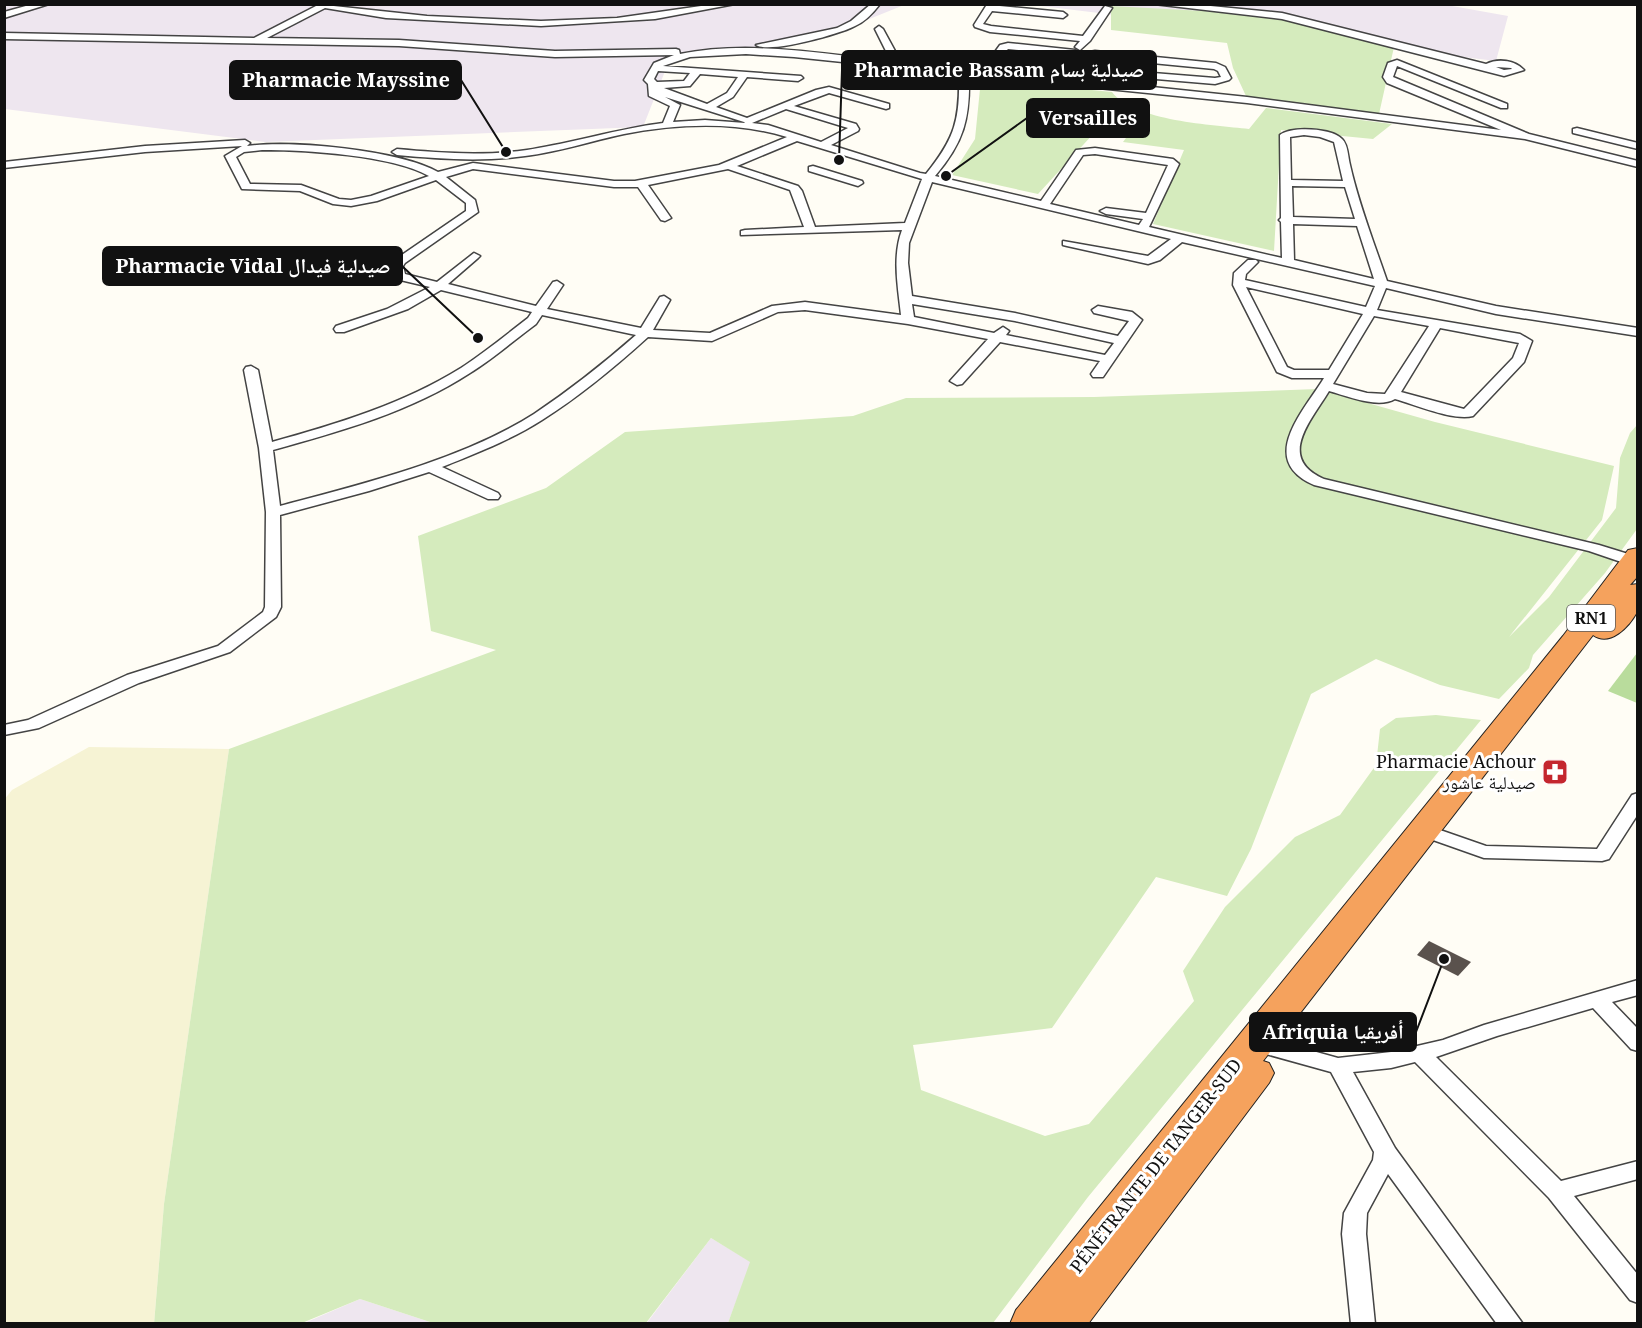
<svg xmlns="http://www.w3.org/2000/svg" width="1642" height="1328" font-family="'Noto Serif','Noto Naskh Arabic',serif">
	<rect width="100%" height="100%" fill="#fffdf5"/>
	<g fill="#eee6ef">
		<path d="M1441 4 1508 16 1496 61 1033 5Z"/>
		<path d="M5 5H904L815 41 671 56 643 127 265 142 5 109Z"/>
		<path d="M711 1238 751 1262 728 1323 646 1324Z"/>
		<path d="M360 1299 433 1323 302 1324Z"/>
	</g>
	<path fill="#f6f3d4" d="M89 747 229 749 164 1204 154 1323H5L4 800 12 790Z"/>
	<g fill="#d5ebbd">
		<path d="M1111 6 1204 11 1293 21 1394 47 1379 114 1246 96 1233 68 1227 43 1111 30Z"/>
		<path d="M981 79 1112 92C1134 121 1213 125 1249 129L1266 108 1392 124 1373 139 1281 130 1274 251 1153 224 1184 150 1123 142 1129 134 1095 132 1038 194 952 175 975 139Z"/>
		<path d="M1318 389 1435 422 1614 466 1602 520 1509 637 1549 597 1616 508 1620 458 1630 433 1637 425V529L1605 573 1533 655 1529 668 1499 699 1440 685 1376 659 1311 694 1251 849 1227 896 1156 877 1052 1028 913 1045 921 1090 1045 1136 1089 1124 1194 1001 1183 971 1225 907 1295 837 1340 815 1376 765 1380 729 1396 718 1436 715 1481 720 1088 1197 993 1323H728L750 1262 711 1238 646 1323H433L360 1299 302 1323 154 1324 164 1204 229 749 496 650 431 631 418 536 546 488 625 432 853 416 906 398 1094 397Z"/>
	</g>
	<path fill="#b9dc9c" d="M1637 653V703L1608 691Z"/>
	<path fill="#5a524d" d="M1429 941 1471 962 1458 976 1417 955Z"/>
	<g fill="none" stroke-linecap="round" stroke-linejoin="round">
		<g stroke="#444" stroke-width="3">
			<g id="street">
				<path d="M33 4H49L4 18V12Z"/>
				<path d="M315 4 427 16 541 21 617 18 715 4H735L655 19 541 26 386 18 325 8 267 38 399 40 555 51 676 49 679 50 680 54C748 40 822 54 891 61L875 29 879 26 883 29 901 62 961 68 971 60 992 56 1000 45 1008 43 1075 50 1080 53 1075 56 1008 49 1002 55 1064 64 1069 67 1064 70C1039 66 991 52 970 69L1135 86 1138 77 1086 71 1077 63 1084 53 1095 51 1216 63 1225 67 1231 78 1229 80 1215 84 1156 79 1152 87 1247 97 1501 130 1387 83 1383 77 1388 63 1397 60 1507 104V108H1501L1397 66 1393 77 1529 134 1638 161V167L1525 139 1247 103 969 75C970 119 964 142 935 176L1041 201 1076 150 1095 148 1173 159 1179 164 1149 227 1282 258 1281 222 1279 220 1281 218 1280 135C1291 126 1332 128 1342 139 1348 144 1348 158 1350 165 1359 205 1374 243 1387 281L1496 306 1638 328V336L1496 314 1386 288 1377 310 1520 334 1532 341 1524 362 1473 416C1453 421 1416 405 1395 399 1378 409 1347 396 1329 391 1311 421 1276 458 1324 479L1599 545 1638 557V564L1633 566 1589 551 1314 485C1257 460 1303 412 1324 378H1292L1277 372 1233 285 1234 273 1248 260H1256L1258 262 1246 274 1245 280 1366 307 1375 286 1182 242 1160 260 1148 264 1067 246 1063 245V241L1148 256 1171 239 932 182 909 243 908 263 912 296 1015 313 1118 336 1129 321 1094 313 1092 310 1098 306 1132 312 1142 320 1103 377H1093L1091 374 1100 361 1000 342 962 384 957 385 950 381 988 339 908 324 805 310 778 312 712 341 648 337C615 367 580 396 542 420 511 440 476 453 442 467L498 493 500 496 498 499H488L429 472 369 491 280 515 281 607 276 617 230 652 139 683 39 728 4 735V725L28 720 127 675 218 646 263 612 265 607 266 512 259 448 244 370 246 367 251 366 258 370 272 442C337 424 403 404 461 368 484 353 506 335 528 318L532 312 441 290 408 309 344 332H336L334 329 336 326 387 309 430 287 396 279 391 266 396 259 466 211V203L436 180 377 201 351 206 333 204 300 191 242 189 225 156 242 146 145 152 4 168V162L145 146 245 140 250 143 247 146C292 140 399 150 438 172L473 163 614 181H635L719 165 787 137C735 121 676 124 624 134 591 141 558 152 525 156 481 162 441 159 397 155L392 152 397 149C441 153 483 156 527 150 572 143 617 129 663 123L670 106 649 96 648 84 644 80 654 63 674 55 555 57 399 46 4 39V33L254 38 316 6ZM746 54 794 57 959 74C960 120 955 138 926 174L920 173 831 145 858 131 859 129 856 124 794 106 829 93 886 109 889 108V104L829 87 816 90 747 118 716 107 733 97 747 77 798 81 803 78 801 76 663 66 690 57ZM1090 57 1214 69 1218 71 1221 77 1215 78 1153 73 1148 76 1144 72 1089 66 1087 63ZM658 71 690 73 684 81 657 82 654 79ZM700 74 738 77 727 93 707 104 664 88 690 86ZM665 97 744 122 745 123 705 120 673 122 680 105ZM786 109 848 128 821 142 768 125 752 123ZM1304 135 1320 137 1334 142 1343 181 1291 180 1290 137ZM797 141 922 179 905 223 815 227 802 191 798 186 737 166ZM262 150C306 150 391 155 429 176L371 196 351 200 339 199 301 185 250 184 236 157 244 152ZM1095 154 1168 165 1146 213 1106 208 1100 211 1106 214 1143 219 1139 225 1050 204 1083 155ZM473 169 614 187H638L661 220 665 221 671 218 648 185 728 169 790 190 804 227 745 230 741 231V235L902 230C892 257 898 287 901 315L805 302 772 306 710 333 653 330 670 300 664 296 660 297 641 328 547 309 563 285 557 281 553 282 536 306 448 284 478 258 480 256 474 253 437 282 405 274 403 266 405 263 478 212 475 200 446 177ZM1292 186 1345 187 1355 219 1293 217ZM1293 224 1357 226 1374 279 1294 260ZM1246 287 1363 314 1329 370H1294L1287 367ZM912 304 1015 321 1114 343 1105 355 1006 335 1009 331 1003 327 994 333 914 317ZM542 315 636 335C604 363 570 390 534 414 462 460 362 484 280 506L273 450C341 431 410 412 470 373 493 359 514 340 536 324ZM1374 316 1429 326 1385 394 1367 393 1333 384ZM1440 328 1519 343 1513 358 1464 409 1401 392Z"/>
				<path d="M871 4H880C873 13 866 21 855 26 840 34 769 54 756 45L837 28 851 21Z"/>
				<path d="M1154 4H1190L1282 13 1486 64C1498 58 1515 60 1524 70L1504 76 1282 19ZM1496 67 1511 68 1512 69 1504 70Z"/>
				<path d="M989 5 1063 12 1067 15 1063 18 992 11 983 24 991 26 1083 36 1105 6 1112 8 1090 41 1080 50 1075 47 1080 41 990 32 975 27 974 25 986 6Z"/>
				<path d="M1577 128 1638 143V149L1573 133V129Z"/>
				<path d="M813 166 862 181 863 183 858 186 809 171V167Z"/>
				<path d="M1638 793V814L1609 859 1602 861 1484 858 1433 840 1431 836 1433 832 1440 830 1486 846 1597 849 1632 795Z"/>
				<path d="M1638 980V995L1612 1002 1638 1029V1051L1631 1049 1593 1008 1497 1036 1436 1057 1561 1181 1638 1161V1179L1574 1196 1638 1275V1303L1630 1300 1549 1198 1415 1062 1391 1068 1353 1072 1395 1148 1523 1324H1497L1388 1174 1367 1213 1366 1234 1375 1324H1351L1342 1234 1344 1213 1373 1160 1374 1152 1331 1072 1266 1054 1262 1048 1266 1042 1273 1040 1338 1058 1391 1052 1443 1040 1484 1025Z"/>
			</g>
		</g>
		<g stroke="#222" stroke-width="2">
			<path id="highway" d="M1638 548V576L1630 585 1638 584C1638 591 1640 605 1637 612 1629 627 1610 647 1593 635L1263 1061 1269 1063 1274 1073 1269 1083 1088 1324H1010L1016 1310 1563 636 1628 550Z"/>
		</g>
		<use href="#street" fill="#fff" fill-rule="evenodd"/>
		<use href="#highway" fill="#f5a25d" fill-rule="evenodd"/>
	</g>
	<defs>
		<g id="pharmacy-square" transform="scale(1.35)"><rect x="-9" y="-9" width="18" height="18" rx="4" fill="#c4262e" stroke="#fff"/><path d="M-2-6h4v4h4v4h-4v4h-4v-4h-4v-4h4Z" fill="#fff"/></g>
	</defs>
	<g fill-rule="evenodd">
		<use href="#pharmacy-square" x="1555" y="772"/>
	</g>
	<g text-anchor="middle" stroke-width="6" stroke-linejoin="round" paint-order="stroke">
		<rect fill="#fff" stroke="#585858" stroke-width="1.5" x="1567" y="605" width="48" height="26" rx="4.5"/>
		<g font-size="16" font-weight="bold" fill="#111">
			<text x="1591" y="624">RN1</text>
		</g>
		<g font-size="18" fill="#111" stroke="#fff" text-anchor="end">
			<text x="1536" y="768">Pharmacie Achour<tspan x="1536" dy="21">صيدلية عاشور</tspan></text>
		</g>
		<g font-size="18" fill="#111" stroke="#fff">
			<text transform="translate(1156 1166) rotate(-52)" y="6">PÉNÉTRANTE DE TANGER-SUD</text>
		</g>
	</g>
	<path fill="none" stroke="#111" stroke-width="2" d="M839 160L842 70M506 152L461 80M946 176L1027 118M478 338L402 266M1444 959L1416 1032"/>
	<g fill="#111" stroke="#fff" stroke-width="2">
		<circle cx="839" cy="160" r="6"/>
		<circle cx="506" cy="152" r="6"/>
		<circle cx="946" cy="176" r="6"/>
		<circle cx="478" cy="338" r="6"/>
		<circle cx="1444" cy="959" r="6"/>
	</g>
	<g fill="#111" stroke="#111" stroke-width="2">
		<rect x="842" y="51" width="314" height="38" rx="6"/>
		<rect x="230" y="61" width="231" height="38" rx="6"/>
		<rect x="1027" y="99" width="122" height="38" rx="6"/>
		<rect x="103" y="247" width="299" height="38" rx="6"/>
		<rect x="1250" y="1013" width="166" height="38" rx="6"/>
	</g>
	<g font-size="20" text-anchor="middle" font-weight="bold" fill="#fff">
		<text x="999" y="77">Pharmacie Bassam صيدلية بسام</text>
		<text x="346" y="87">Pharmacie Mayssine</text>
		<text x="1088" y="125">Versailles</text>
		<text x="253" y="273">Pharmacie Vidal صيدلية فيدال</text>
		<text x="1333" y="1039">Afriquia أفريقيا</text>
	</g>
	<rect width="1642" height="1328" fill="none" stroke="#111111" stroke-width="12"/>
</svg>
